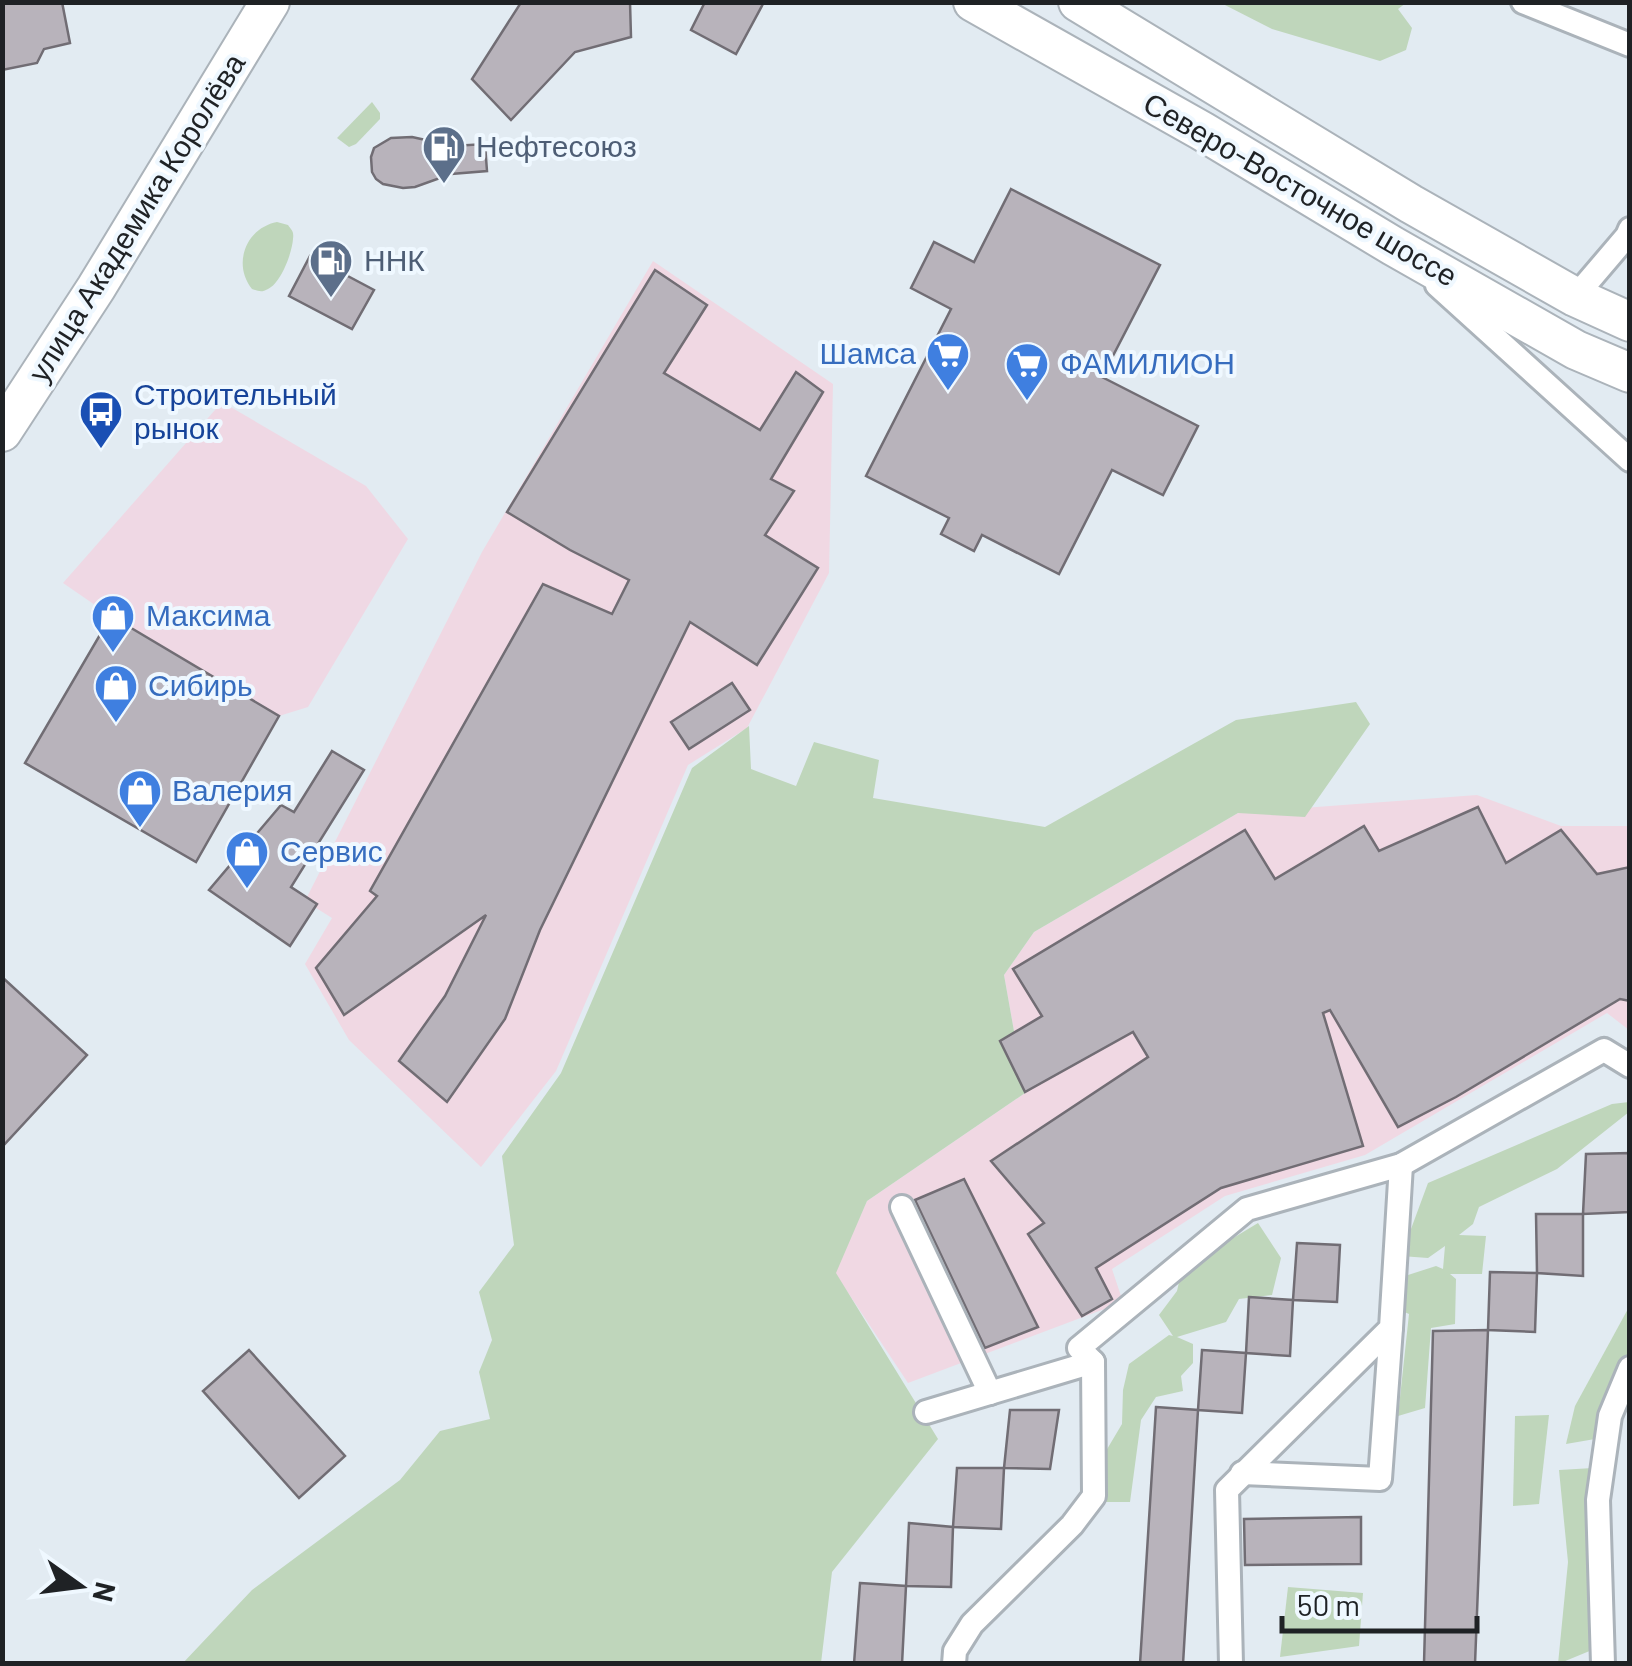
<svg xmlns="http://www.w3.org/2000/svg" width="1632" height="1666" font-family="Barlow,sans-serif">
	<rect width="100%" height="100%" fill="#e2ebf2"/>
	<path fill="#efd8e4" d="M222 402 366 486 408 539 308 707 279 716 111 616 63 583Z"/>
	<g fill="#f0d8e3">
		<path d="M653 261 833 384 829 573 747 728 688 765 556 1071 481 1167 349 1040 305 964 332 918 305 901 482 552Z"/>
		<path d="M1477 795 1561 826H1629V1030L1607 1013 1365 1155 1225 1196 1112 1269 1123 1302 908 1383 835 1273 867 1201 1025 1093 1004 975 1034 932 1238 813Z"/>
	</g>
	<g fill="#bfd6bb">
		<path d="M1221 3H1406L1398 9 1412 28 1406 50 1380 61 1272 29Z"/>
		<path d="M372 102 380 113V119L356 144 349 147 337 138Z"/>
		<path d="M277 222 288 225C292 231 294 231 293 239 292 253 281 283 268 289 261 293 259 291 252 289 232 264 246 228 277 222Z"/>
		<path d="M1356 702 1370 724 1305 817 1238 813 1034 932 1004 975 1025 1093 867 1201 836 1273 938 1439 832 1572 821 1663 182 1664 252 1590 400 1480 440 1431 490 1419 479 1372 492 1340 479 1292 514 1245 502 1156 561 1073 692 768 749 726 751 769 796 786 814 742 879 760 873 798 1045 827 1236 720Z"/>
		<path d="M1629 1102V1112L1557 1169 1479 1207 1473 1224 1459 1235 1486 1236 1482 1274H1450L1456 1279 1455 1324 1431 1328 1425 1408 1398 1416 1409 1314 1400 1310 1408 1275 1436 1266 1443 1269 1445 1246 1428 1258 1401 1256 1428 1183 1612 1104Z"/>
		<path d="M1258 1223 1281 1258 1272 1295 1239 1299 1226 1322 1177 1337 1193 1344V1363L1181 1376 1183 1391 1156 1397 1141 1420 1130 1502H1104L1100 1461 1122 1424 1123 1390 1129 1364 1169 1335 1173 1336 1159 1315 1177 1291 1182 1269Z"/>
		<path d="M1629 1307V1354L1595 1439 1566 1444 1575 1406Z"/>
		<path d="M1549 1415 1539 1504 1513 1506 1515 1416Z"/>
		<path d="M1593 1468 1592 1650 1558 1664 1568 1562 1559 1470Z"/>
		<path d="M1288 1587 1363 1593 1359 1646 1280 1657Z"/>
	</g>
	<g fill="#b8b3bb" stroke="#716d74" stroke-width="2.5">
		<path d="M2 2H62L70 43 44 49 37 63 2 70Z"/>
		<path d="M528 2H630L631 37 575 52 511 120 472 79 520 4Z"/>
		<path d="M705 2H764L736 54 691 30Z"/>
		<path d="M412 137 453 146 485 144 487 171 451 174 415 187 403 188 383 184 376 179 372 172 371 157 374 148 391 138Z"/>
		<path d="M1011 189 1160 265 1102 377 1198 426 1163 495 1112 470 1059 574 982 535 974 551 941 534 949 518 866 476 951 309 911 288 934 242 974 262Z"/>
		<path d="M310 256 374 290 352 329 289 296Z"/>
		<path d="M655 270 707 305 664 373 760 430 796 372 823 392 771 479 794 491 765 535 818 568 757 665 690 622 540 930 505 1019 447 1102 399 1061 445 996 486 915 344 1015 316 968 377 896 370 891 543 584 612 614 629 580 570 550 507 512Z"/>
		<path d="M111 616 279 716 196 862 25 763Z"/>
		<path d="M732 683 750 710 689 749 671 722Z"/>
		<path d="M332 751 364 770 291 887 317 904 290 946 209 890 281 805 294 812Z"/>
		<path d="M1478 807 1506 863 1561 830 1597 874 1630 867V1001L1620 999 1456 1097 1398 1127 1330 1010 1323 1013 1363 1146 1221 1188 1096 1268 1112 1299 1082 1316 1028 1234 1044 1223 991 1161 1148 1057 1133 1032 1025 1092 1000 1041 1042 1016 1013 969 1245 830 1275 879 1364 826 1379 851Z"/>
		<path d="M2 977 87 1055 2 1147Z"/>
		<path d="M1630 1153V1212L1583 1214 1586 1154Z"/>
		<path d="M964 1179 1038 1327 985 1348 915 1200Z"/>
		<path d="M1536 1214H1583V1276L1537 1273Z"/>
		<path d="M1297 1243 1340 1245 1337 1302 1293 1300Z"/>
		<path d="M1490 1272 1537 1273 1535 1332 1488 1330Z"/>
		<path d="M1249 1297 1293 1300 1290 1356 1246 1353Z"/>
		<path d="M1488 1330 1475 1664H1424L1433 1331Z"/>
		<path d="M249 1350 345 1456 299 1498 203 1391Z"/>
		<path d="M1202 1350 1246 1353 1242 1413 1198 1410Z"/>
		<path d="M1156 1407 1198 1410 1183 1664H1140Z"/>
		<path d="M1010 1410H1059L1050 1469 1004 1468Z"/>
		<path d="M957 1468H1004L1001 1529 953 1527Z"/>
		<path d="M1361 1517V1564L1245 1565 1244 1519Z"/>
		<path d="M909 1523 953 1527 951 1587 906 1586Z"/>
		<path d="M860 1583 906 1586 902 1664H854Z"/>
	</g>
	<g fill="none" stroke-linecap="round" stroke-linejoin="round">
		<g stroke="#abb3ba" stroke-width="28">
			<g id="minor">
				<path d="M1523 2 1630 45"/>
				<path d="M1437 285 1630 460"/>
				<path d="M1575 297 1627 236 1630 229"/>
				<path d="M902 1207 990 1393"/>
				<path d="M926 1412 1093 1362"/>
				<path d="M1242 1473 1380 1479 1391 1328"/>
				<path d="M954 1664 955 1651 972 1624 1072 1525 1094 1496 1093 1362 1079 1348 1247 1209 1401 1165 1604 1050 1630 1066"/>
				<path d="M1231 1664 1227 1490 1391 1328 1401 1165"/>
				<path d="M1603 1664 1598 1500 1610 1416 1630 1368"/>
			</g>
		</g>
		<g stroke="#abb3ba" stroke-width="42">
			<g id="primary">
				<path d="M973 2 1202 131 1393 246 1576 350 1630 373"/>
				<path d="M1078 2 1411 204 1575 297 1630 322"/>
				<path d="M2 432 96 288 270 2"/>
			</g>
		</g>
		<use href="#minor" stroke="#fff" stroke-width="22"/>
		<use href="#primary" stroke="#fff" stroke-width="38"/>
	</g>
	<defs>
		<g id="fuel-pin" transform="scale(2.25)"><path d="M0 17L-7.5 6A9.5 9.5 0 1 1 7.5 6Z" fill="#5c6f8a" stroke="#eff8ff"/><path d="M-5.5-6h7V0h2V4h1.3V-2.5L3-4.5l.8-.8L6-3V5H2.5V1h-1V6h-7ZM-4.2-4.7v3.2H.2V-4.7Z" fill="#fff"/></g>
		<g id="supermarket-pin" transform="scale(2.25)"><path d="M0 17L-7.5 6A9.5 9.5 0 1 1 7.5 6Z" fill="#3f7fe0" stroke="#eff8ff"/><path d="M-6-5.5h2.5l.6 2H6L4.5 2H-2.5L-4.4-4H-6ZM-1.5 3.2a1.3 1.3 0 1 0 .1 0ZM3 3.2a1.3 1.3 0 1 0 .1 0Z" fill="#fff"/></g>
		<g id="bus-pin" transform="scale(2.25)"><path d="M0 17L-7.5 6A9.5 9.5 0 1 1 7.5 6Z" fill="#1a4fb4" stroke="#eff8ff"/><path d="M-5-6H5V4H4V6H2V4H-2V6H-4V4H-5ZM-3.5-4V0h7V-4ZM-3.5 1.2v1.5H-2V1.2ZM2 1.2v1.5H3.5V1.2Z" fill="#fff"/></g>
		<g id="shop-pin" transform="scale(2.25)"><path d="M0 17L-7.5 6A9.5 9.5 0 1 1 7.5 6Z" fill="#3f7fe0" stroke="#eff8ff"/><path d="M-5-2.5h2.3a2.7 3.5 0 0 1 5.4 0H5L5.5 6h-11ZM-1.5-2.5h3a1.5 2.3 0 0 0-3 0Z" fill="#fff"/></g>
	</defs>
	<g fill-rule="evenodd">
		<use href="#fuel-pin" x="444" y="147"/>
		<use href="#fuel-pin" x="331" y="261"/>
		<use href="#supermarket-pin" x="948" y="354"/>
		<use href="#supermarket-pin" x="1027" y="364"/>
		<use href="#bus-pin" x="101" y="412"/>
		<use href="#shop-pin" x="113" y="616"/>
		<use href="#shop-pin" x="116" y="686"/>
		<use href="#shop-pin" x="140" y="791"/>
		<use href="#shop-pin" x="247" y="852"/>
	</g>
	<g text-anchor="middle" stroke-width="8" stroke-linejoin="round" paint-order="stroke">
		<g font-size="30" fill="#4e5e75" stroke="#eff8ff" text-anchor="start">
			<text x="476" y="157">Нефтесоюз</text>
			<text x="364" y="271">ННК</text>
		</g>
		<g font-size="30" fill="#1f2225" stroke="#eff8ff">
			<text transform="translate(1300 190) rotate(30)" y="10">Северо-Восточное шоссе</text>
			<text transform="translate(137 218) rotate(-58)" y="10">улица Академика Королёва</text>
		</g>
		<g font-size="30" fill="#366cbe" stroke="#eff8ff" text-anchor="start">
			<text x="916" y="364" text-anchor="end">Шамса</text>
			<text x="1060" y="374">ФАМИЛИОН</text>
			<text x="146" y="626">Максима</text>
			<text x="148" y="696">Сибирь</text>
			<text x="172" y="801">Валерия</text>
			<text x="280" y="862">Сервис</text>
		</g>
		<g font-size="30" fill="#164399" stroke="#eff8ff" text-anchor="start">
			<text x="134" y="405">Строительный<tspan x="134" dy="34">рынок</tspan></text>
		</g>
	</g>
	<rect width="1632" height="1666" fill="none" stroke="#1f2225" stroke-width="10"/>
	<g transform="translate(80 1586) rotate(104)" stroke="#eff8ff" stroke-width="8" paint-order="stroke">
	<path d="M0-8L18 38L0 25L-18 38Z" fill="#1f2225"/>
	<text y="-15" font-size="28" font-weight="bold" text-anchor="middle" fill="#1f2225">N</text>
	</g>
	<path d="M1282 1616v15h195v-15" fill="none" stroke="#1f2225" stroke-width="5"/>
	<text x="1297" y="1616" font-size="30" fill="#1f2225" stroke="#eff8ff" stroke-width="8" paint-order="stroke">50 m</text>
</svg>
